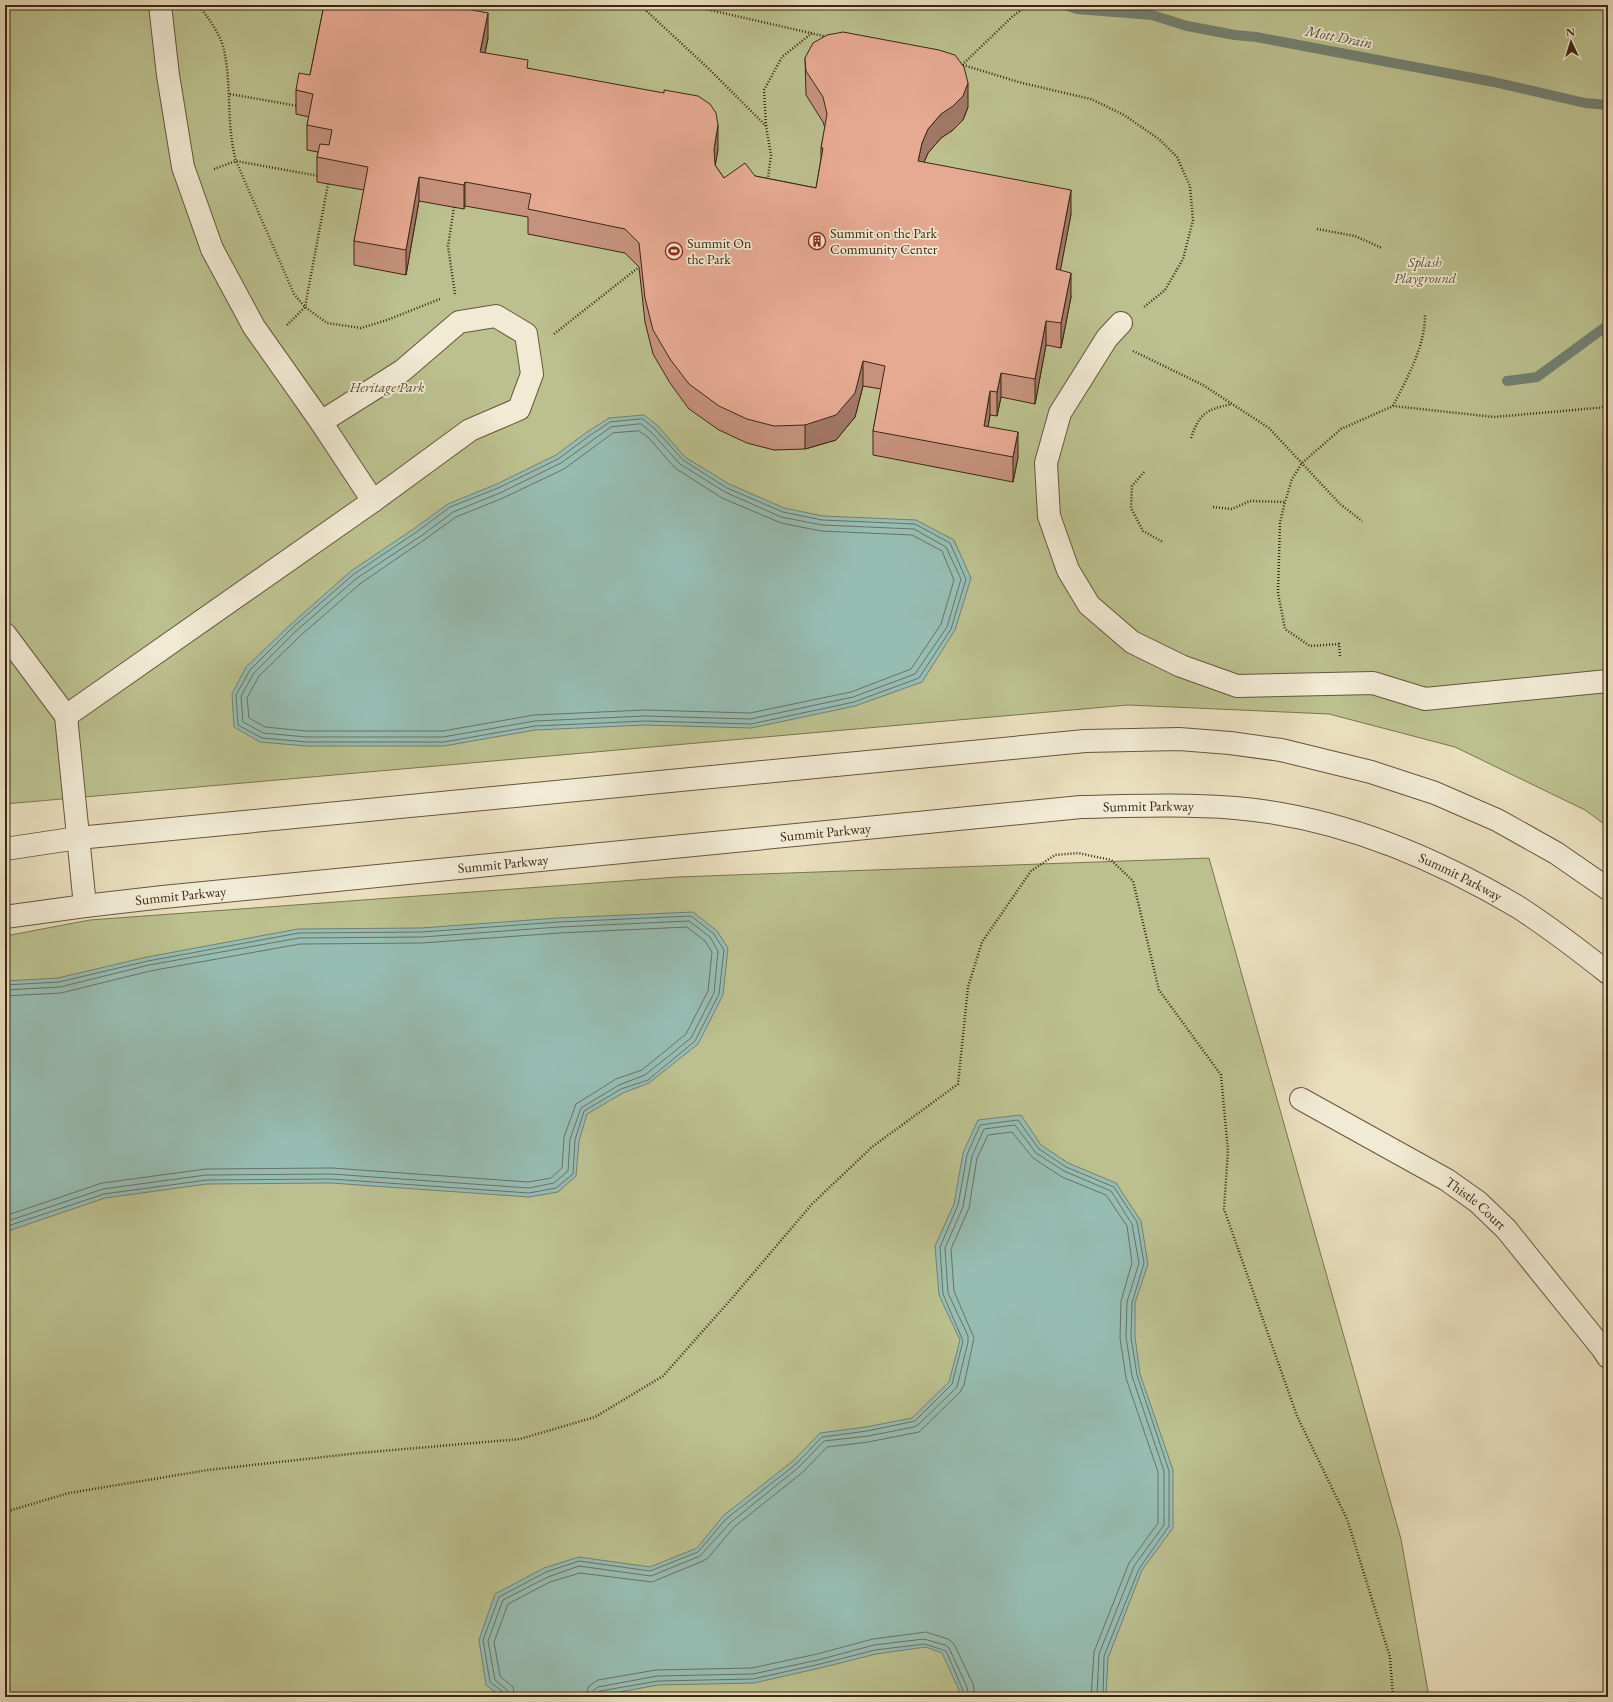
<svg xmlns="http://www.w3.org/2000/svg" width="1613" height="1702" font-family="'EB Garamond',serif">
	<rect width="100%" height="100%" fill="#e9debd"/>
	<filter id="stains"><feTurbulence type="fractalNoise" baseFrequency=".005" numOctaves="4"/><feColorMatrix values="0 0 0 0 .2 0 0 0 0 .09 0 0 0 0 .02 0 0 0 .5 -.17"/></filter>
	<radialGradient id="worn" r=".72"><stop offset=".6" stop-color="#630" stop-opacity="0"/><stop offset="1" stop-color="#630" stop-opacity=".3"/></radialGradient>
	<g fill="#bbc08e" stroke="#7c7450">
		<path d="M5 5H1608V827L1585 810 1455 747 1329 714 1128 705 5 804Z"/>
		<path d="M1209 858 1401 1539 1429 1697H5V936L90 920 677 877Z"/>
	</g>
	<g fill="#97bcb2" stroke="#738072">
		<path d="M644 415 658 426 685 457 729 484 784 508 823 516 916 520 954 540 971 578 955 630 922 682 855 706 751 728 645 725 535 730 444 746H307L260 742 234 727 232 694 246 667 290 625 351 571 415 528 448 504 497 484 556 455 587 432 609 418Z"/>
		<path d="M693 912 717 931 728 948 723 995 698 1044 649 1083 623 1093 587 1114 579 1141 576 1176 558 1192 529 1197 331 1183 207 1184 105 1198 5 1232V981L58 978 147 957 298 929 421 928 558 918Z"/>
		<path d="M1021 1115 1041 1145 1068 1163 1116 1183 1141 1221 1148 1264 1135 1303V1337L1140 1374 1173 1470V1528L1142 1570 1108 1658 1106 1697H960L959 1690 942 1653 926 1647 876 1654 820 1668 754 1683 658 1685 592 1697H502L486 1685 479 1640 495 1594 544 1568 579 1557 650 1567 697 1548 723 1516 794 1460 820 1433 866 1427 912 1418 949 1382 960 1340 939 1295 935 1246 954 1204 963 1153 978 1120Z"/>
	</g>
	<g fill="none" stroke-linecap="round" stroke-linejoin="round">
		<g stroke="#6a7262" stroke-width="1">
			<path d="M643 419 655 429 683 460 727 488 783 512 822 520 915 524 950 543 966 579 951 629 919 678 854 702 751 724 645 721 535 726 444 742H307L262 738 238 725 236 695 250 670 293 627 354 574 418 531 450 507 498 488 558 459 589 436 610 422Z"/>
			<path d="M641 424 652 433 680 464 725 492 781 517 822 525 914 529 946 547 961 579 947 627 915 674 853 697 750 719 645 716 535 721 443 737H307L263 733 243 722 241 696 254 673 296 631 357 578 421 536 453 512 500 493 561 463 611 427Z"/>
			<path d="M639 431 648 437 675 468 722 498 781 523 821 531 912 535 942 551 954 580 941 624 911 669 851 692 750 713 645 710 534 715 443 731H307L265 727 249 718 247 698 259 676 300 636 361 583 424 540 456 517 503 498 564 469 613 433Z"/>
			<path d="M5 985 59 982 148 961 299 933 422 932 559 922 691 916 714 934 724 950 719 994 695 1041 648 1080 621 1089 584 1111 575 1140 573 1174 556 1188 529 1193 331 1179 207 1180 104 1194 5 1227"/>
			<path d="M5 990 60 987 149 965 299 938 422 937 559 927 689 921 710 937 718 951 714 993 691 1038 645 1075 619 1085 581 1108 570 1139 568 1171 554 1183 529 1188 331 1174 206 1175 103 1189 5 1222"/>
			<path d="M5 996 61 993 150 971 300 944 422 943 559 933 687 927 705 941 712 952 708 991 686 1034 642 1070 616 1079 576 1104 564 1137 562 1168 551 1178 528 1182 332 1168 206 1169 102 1183 5 1216"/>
			<path d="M504 1697 503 1692 490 1682 483 1640 499 1597 546 1572 579 1561 650 1571 698 1552 726 1519 796 1464 822 1437 867 1431 915 1421 952 1384 963 1341 943 1294 940 1247 958 1205 967 1155 980 1125 1018 1120 1039 1149 1066 1167 1114 1187 1137 1222 1144 1263 1132 1303 1131 1337 1137 1375 1169 1471V1526L1139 1569 1104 1656 1103 1697"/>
			<path d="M509 1697 507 1690 495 1680 488 1641 503 1600 548 1577 579 1566 651 1576 700 1556 730 1523 799 1467 824 1441 868 1436 914 1427 919 1424 957 1387 968 1342V1336L948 1293 945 1248 963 1207 972 1156 984 1129 1015 1125 1036 1153 1064 1171 1111 1191 1132 1224 1139 1263 1127 1302 1126 1337 1132 1376 1164 1471V1525L1134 1566 1099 1654 1097 1697"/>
			<path d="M515 1697 513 1687 500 1676 494 1642 508 1604 550 1582 580 1573 652 1582 703 1561 708 1558 734 1527 803 1472 827 1447 868 1442 919 1432 960 1392 964 1385 974 1338 954 1291 951 1249 969 1208 977 1158 988 1135 1012 1132 1033 1158 1062 1177 1106 1195 1127 1226 1132 1263 1121 1301 1120 1338 1126 1378 1158 1472V1523L1129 1563 1094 1652 1091 1697"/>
			<path d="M585 1697 589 1686 598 1680 656 1670 752 1668 817 1654 873 1639 926 1632 948 1639 954 1644 973 1684 975 1697"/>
			<path d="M592 1697 593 1691 598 1687 657 1676 753 1674 818 1660 874 1645 924 1639 945 1645 949 1648 967 1687 969 1697"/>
			<path d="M597 1697V1693L600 1691 658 1681 753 1679 820 1664 875 1650 925 1644 946 1651 962 1688 964 1697"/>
		</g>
		<g stroke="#738072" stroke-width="10">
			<path d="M1065 5 1077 9 1152 15 1187 26 1235 35 1256 37 1494 82 1585 103 1608 105"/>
			<path d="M1507 381 1537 377 1608 325"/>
		</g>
		<g stroke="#68553e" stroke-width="24">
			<g id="minor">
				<path d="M160 5 168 75 183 167 212 249 254 327 321 422 373 501"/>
				<path d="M1121 323 1107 338 1060 413 1046 463 1049 516 1068 570 1089 605 1132 642 1181 666 1237 686 1373 683 1425 699 1608 681"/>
				<path d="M5 634 66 716 85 906"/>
				<path d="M66 716 373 501 470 430 519 409 532 374 526 334 496 316 459 322 402 371 321 422"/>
				<path d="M5 849 78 838 1085 741 1179 739 1230 743 1281 750 1371 772 1435 793 1497 820 1556 853 1608 889"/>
				<path id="s1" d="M5 917 85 906 163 897 1081 807C1133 806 1184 804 1235 808 1336 816 1432 856 1518 907 1549 927 1579 950 1608 973"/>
				<path id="s2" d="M1301 1099 1447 1180 1478 1202 1506 1229 1602 1348 1608 1357"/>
			</g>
		</g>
		<g stroke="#3d2713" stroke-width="2.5" stroke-dasharray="1 2" stroke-linecap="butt">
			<path d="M198 5C208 17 221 35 224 50 232 87 226 125 236 161L294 294 305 307 327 323 361 328 387 320 440 299"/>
			<path d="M640 5 709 69 766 126 771 155 768 178 765 181"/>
			<path d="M688 5 828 37"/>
			<path d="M960 64 1022 83 1091 99 1124 115 1159 139 1177 157 1190 186 1193 220 1183 259 1165 290 1144 307"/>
			<path d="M962 65 1013 16 1028 5"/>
			<path d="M230 94 298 106"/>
			<path d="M766 126 764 90 782 57 812 33"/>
			<path d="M214 169 236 161 319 176"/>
			<path d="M454 207 448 246 455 294"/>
			<path d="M1317 229 1355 236 1382 248"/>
			<path d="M287 325 305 307 328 184"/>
			<path d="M554 334 639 267"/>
			<path d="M1133 351 1203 385 1269 428 1340 504 1362 521"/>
			<path d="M1393 406C1407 378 1425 347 1425 315"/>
			<path d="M1606 407 1608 427"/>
			<path d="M1191 438C1200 413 1205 410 1232 404"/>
			<path d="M1144 472 1132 486 1131 508 1143 531 1163 542"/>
			<path d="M1213 507 1232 509 1250 501 1285 502"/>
			<path d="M1340 656 1339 644 1310 646 1285 629 1278 593 1280 522 1285 502 1292 479 1302 463 1341 429 1393 406 1494 417 1608 407"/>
			<path d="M5 1512 69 1493 208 1470 359 1453 520 1439 595 1417 663 1376 733 1297 812 1204 872 1147 958 1084 968 987 982 942 1031 871 1055 855 1078 853 1111 860 1133 881 1159 990 1221 1075 1228 1151 1224 1209 1297 1416 1347 1519 1390 1657 1393 1697"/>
		</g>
		<use href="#minor" stroke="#f1ead4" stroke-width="22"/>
	</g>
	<path fill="#c6927e" stroke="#3d2713" d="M302 5H461L460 8 488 38 485 53 528 68 718 149 715 165 724 178 755 176 816 188 821 159V148L825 128 823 122 806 95 805 58 968 107 963 120 953 130 941 138 928 153 924 162 1071 214 1060 270 1071 297 1061 348 1046 345 1035 404 1001 397 997 416 990 415 988 427 1018 457 1013 482 873 455V431L881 389 863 386 855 417 836 440 805 449 774 450 747 443 719 430 689 409 670 383 653 354 645 322 639 267 625 253 528 234V217L465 206 464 209 419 201 406 275 354 265V241L364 190 317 182V157L318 152 307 150V125L309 117 296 114V90L310 75 323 10 302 6Z"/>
	<g fill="#a17767" stroke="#3d2713">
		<path d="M456 5H461L456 32Z"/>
		<path d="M488 13V38L480 76V52Z"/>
		<path d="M968 83V107L963 120 953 130 941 138 928 153 922 167 918 161 922 143 928 129Z"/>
		<path d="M718 125V149L714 173V149Z"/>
		<path d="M419 177V201L406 275V250Z"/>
		<path d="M465 182V206L464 209V185Z"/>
		<path d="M1071 190V214L1056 294V269Z"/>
		<path d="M1071 273V297L1061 348V323Z"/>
		<path d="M1046 321V345L1035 404V379Z"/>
		<path d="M863 361V386L855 417 836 440 805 449V425Z"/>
		<path d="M1001 373V397L997 416V392Z"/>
		<path d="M990 391V415L984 450V426Z"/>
		<path d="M1018 432V457L1013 482V457Z"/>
	</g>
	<path fill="#e6aa93" stroke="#3d2713" d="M324 5H456V7L488 13 480 52 528 60 527 68 664 93V90L698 96 710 104 716 113 718 125 714 149 715 165 724 178 745 163 755 176 816 188 823 148H821L827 114 823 97 806 71 805 58 813 43 827 35 843 32 939 50 955 55 964 67 968 83 963 96 953 106 941 114 928 129 922 143 918 161 1071 190 1056 269 1071 273 1061 323 1046 321 1035 379 1001 373 997 392 990 391 984 426 1018 432 1013 457 873 431 885 366 863 361 855 393 836 415 805 425 774 426 747 419 719 406 689 384 670 359 653 330 645 298 639 243 625 229 528 209 531 194 465 182 464 185 419 177 406 250 354 241 368 167 317 157 320 144 329 145 332 130 307 125 313 94 296 90 299 73 310 75Z"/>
	<defs>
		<g id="building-ring" transform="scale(0.9)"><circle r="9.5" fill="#f1ead4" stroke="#8f2418" stroke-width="1.5"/><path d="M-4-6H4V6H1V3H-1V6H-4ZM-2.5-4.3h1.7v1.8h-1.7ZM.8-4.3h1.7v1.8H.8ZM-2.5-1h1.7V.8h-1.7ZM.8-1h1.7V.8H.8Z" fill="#8f2418"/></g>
		<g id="stadium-ring" transform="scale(0.9)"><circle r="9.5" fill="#f1ead4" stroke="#8f2418" stroke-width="1.5"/><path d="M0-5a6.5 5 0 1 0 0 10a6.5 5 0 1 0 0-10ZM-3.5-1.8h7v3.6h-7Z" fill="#8f2418"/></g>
	</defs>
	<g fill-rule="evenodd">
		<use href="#building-ring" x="817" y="241"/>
		<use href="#stadium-ring" x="674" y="251"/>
	</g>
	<g text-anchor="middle" stroke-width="3.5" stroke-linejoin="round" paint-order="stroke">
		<g font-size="14" fill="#3d2713" stroke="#f1ead4" text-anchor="start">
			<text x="830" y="238">Summit on the Park<tspan x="830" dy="16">Community Center</tspan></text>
			<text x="687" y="248">Summit On<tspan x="687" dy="16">the Park</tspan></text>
		</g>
		<g font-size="14" font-style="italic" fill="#5c4d32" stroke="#f1ead4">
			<text x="1425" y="267">Splash<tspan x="1425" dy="16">Playground</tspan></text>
			<text x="387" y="392">Heritage Park</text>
		</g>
		<g font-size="14" fill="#3d2713" stroke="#f1ead4">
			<text dy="5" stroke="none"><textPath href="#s1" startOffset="1149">Summit Parkway</textPath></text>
			<text dy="5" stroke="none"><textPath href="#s1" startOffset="825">Summit Parkway</textPath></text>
			<text dy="5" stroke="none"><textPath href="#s1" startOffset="501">Summit Parkway</textPath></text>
			<text dy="5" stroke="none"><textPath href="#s1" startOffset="1473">Summit Parkway</textPath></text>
			<text dy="5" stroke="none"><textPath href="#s1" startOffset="177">Summit Parkway</textPath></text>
			<text dy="5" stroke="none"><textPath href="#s2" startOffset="204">Thistle Court</textPath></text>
		</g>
		<g font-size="15" font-style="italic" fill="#544c3b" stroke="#f1ead4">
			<text transform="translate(1339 37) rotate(11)" y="5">Mott Drain</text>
		</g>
	</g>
	<rect width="1613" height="1702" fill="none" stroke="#e9debd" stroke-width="20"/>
	<rect x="6" y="6" width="1601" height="1690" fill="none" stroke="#3d2713" stroke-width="2"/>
	<rect x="10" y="10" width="1593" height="1682" fill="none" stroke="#3d2713"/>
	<g transform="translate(1571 42) rotate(356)" stroke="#f1ead4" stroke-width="3" paint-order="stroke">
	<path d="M0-3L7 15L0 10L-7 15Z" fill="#3d2713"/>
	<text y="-6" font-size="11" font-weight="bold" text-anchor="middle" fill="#3d2713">N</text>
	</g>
	<rect width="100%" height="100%" filter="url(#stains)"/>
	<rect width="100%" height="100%" fill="url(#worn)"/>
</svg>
